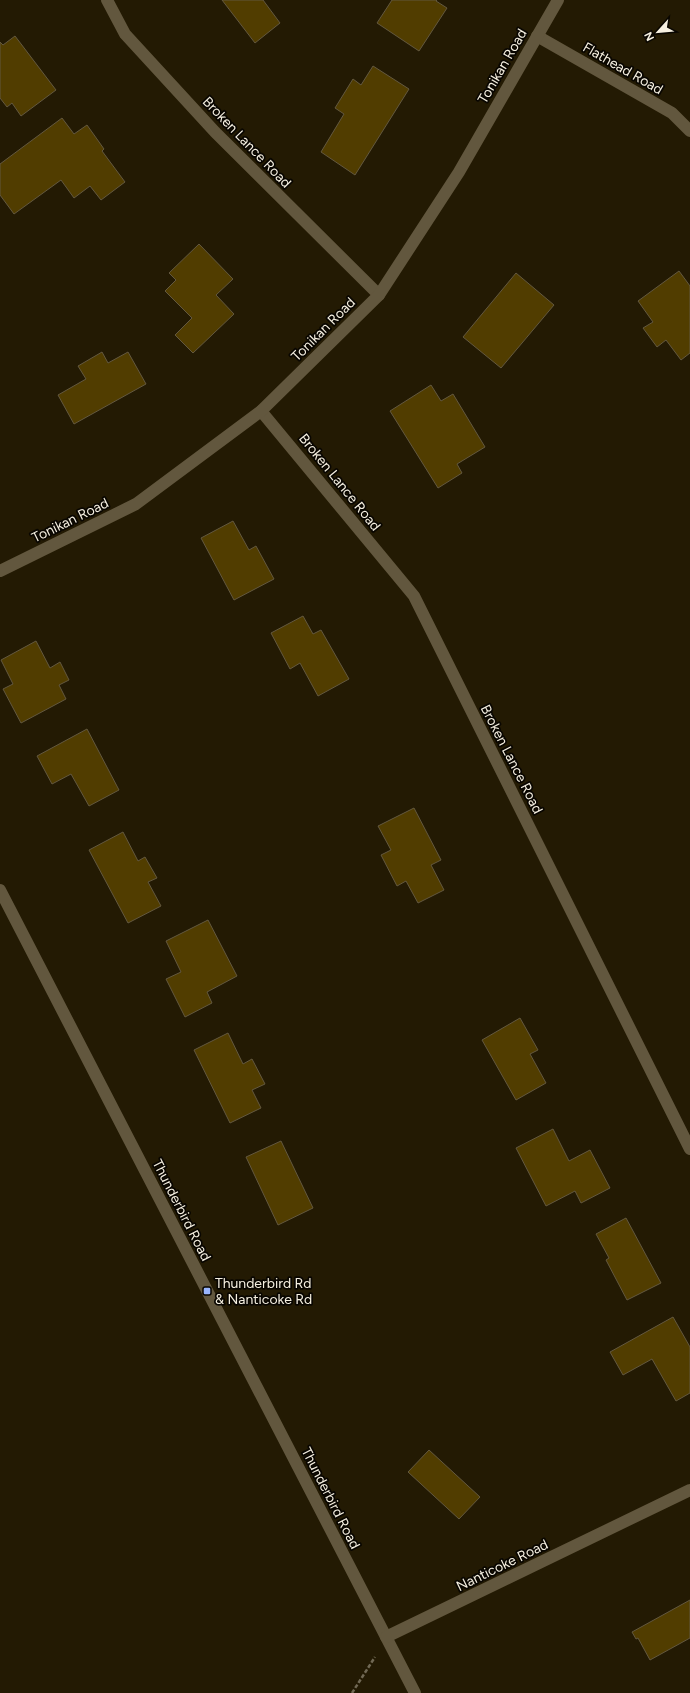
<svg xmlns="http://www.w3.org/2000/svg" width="690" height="1693" font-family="Figtree,sans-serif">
	<rect width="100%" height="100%" fill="#231a03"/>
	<g fill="#513d00" stroke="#63583f">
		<path d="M222 0H263L280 23 255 43Z"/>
		<path d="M392 0H437L436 1 447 8 419 51 377 23Z"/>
		<path d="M15 36 56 90 21 116 12 103 7 107 0 98V42L3 45Z"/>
		<path d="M373 66 409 89 355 175 321 152 344 114 335 108 353 79 361 85Z"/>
		<path d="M62 118 74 134 87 125 104 149 102 151 125 182 101 200 90 186 74 198 61 180 14 214 0 195V164Z"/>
		<path d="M199 244 233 279 216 295 234 314 193 353 175 335 192 318 165 291 176 280 169 273Z"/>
		<path d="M679 271 690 286V353L681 360 666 340 657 347 643 328 653 322 638 301Z"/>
		<path d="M516 273 554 305 501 368 463 337Z"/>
		<path d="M102 352 108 363 128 352 146 384 74 424 58 395 86 379 78 366Z"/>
		<path d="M431 385 441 401 453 394 485 447 457 464 462 473 438 488 390 411Z"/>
		<path d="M233 521 249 550 256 546 274 579 234 600 201 538Z"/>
		<path d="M303 616 313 634 321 630 349 679 318 696 300 663 290 669 271 633Z"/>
		<path d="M36 641 50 668 60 662 69 680 59 685 66 699 21 723 3 689 13 684 1 660Z"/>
		<path d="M87 729 119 790 89 806 71 774 52 784 37 756Z"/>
		<path d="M414 808 441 860 431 865 444 890 418 903 406 881 397 886 381 855 391 850 378 826Z"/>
		<path d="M123 832 138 861 145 857 157 878 148 882 161 906 128 923 89 850Z"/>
		<path d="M208 920 237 976 207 992 212 1003 185 1017 166 979 181 972 166 941Z"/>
		<path d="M520 1018 538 1050 530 1054 546 1083 516 1100 482 1040Z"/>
		<path d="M228 1033 243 1064 252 1059 265 1084 252 1090 261 1108 230 1123 194 1050Z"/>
		<path d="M553 1129 569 1161 590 1150 610 1188 581 1203 575 1191 546 1206 516 1148Z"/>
		<path d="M281 1141 313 1208 278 1225 246 1157Z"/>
		<path d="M626 1218 661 1283 627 1300 606 1260 609 1258 596 1234Z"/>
		<path d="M673 1317 690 1347V1393L676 1401 652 1359 623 1375 610 1352Z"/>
		<path d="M429 1450 480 1497 459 1519 408 1472Z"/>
		<path d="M690 1600V1638L650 1660 638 1638 636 1639 632 1632Z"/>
	</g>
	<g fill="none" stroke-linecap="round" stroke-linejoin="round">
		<path stroke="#716955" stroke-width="2.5" stroke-dasharray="4 2" stroke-linecap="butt" d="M352 1693 375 1657"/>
		<g stroke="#62573e" stroke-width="12">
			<path d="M107 0 125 34 215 132 379 295"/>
			<path d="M537 36 672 113 690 131"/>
			<path d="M261 411 414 596 690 1149"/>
			<path d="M0 571 136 504 261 411 379 295 459 172 558 0"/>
			<path d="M0 890 415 1693"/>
			<path d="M386 1637 690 1490"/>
		</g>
	</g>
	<rect fill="#99b5fd" stroke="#090601" stroke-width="1.5" x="203" y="1287" width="8" height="8" rx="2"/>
	<g text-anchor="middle" stroke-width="3.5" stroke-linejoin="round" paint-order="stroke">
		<g font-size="14" fill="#f6f0e1" stroke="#090601">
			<text transform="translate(502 66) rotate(-60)" y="5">Tonikan Road</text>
			<text transform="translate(623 68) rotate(30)" y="5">Flathead Road</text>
			<text transform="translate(247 142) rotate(46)" y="5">Broken Lance Road</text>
			<text transform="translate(323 329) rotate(-45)" y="5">Tonikan Road</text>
			<text transform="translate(340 482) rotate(51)" y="5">Broken Lance Road</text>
			<text transform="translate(70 520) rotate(-26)" y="5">Tonikan Road</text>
			<text transform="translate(512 759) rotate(63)" y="5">Broken Lance Road</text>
			<text transform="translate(182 1210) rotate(63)" y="5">Thunderbird Road</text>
			<text transform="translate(331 1498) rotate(63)" y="5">Thunderbird Road</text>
			<text transform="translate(502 1565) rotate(-26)" y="5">Nanticoke Road</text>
		</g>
		<g font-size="14" fill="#f6f0e1" stroke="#090601" text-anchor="start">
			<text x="215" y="1288">Thunderbird Rd<tspan x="215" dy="16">&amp; Nanticoke Rd</tspan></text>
		</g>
	</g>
	<g transform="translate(658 32) rotate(243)" stroke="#090601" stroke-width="3" paint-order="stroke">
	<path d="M0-3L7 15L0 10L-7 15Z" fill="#f6f0e1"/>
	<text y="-6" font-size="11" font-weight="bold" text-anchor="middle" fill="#f6f0e1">N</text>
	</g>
</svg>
